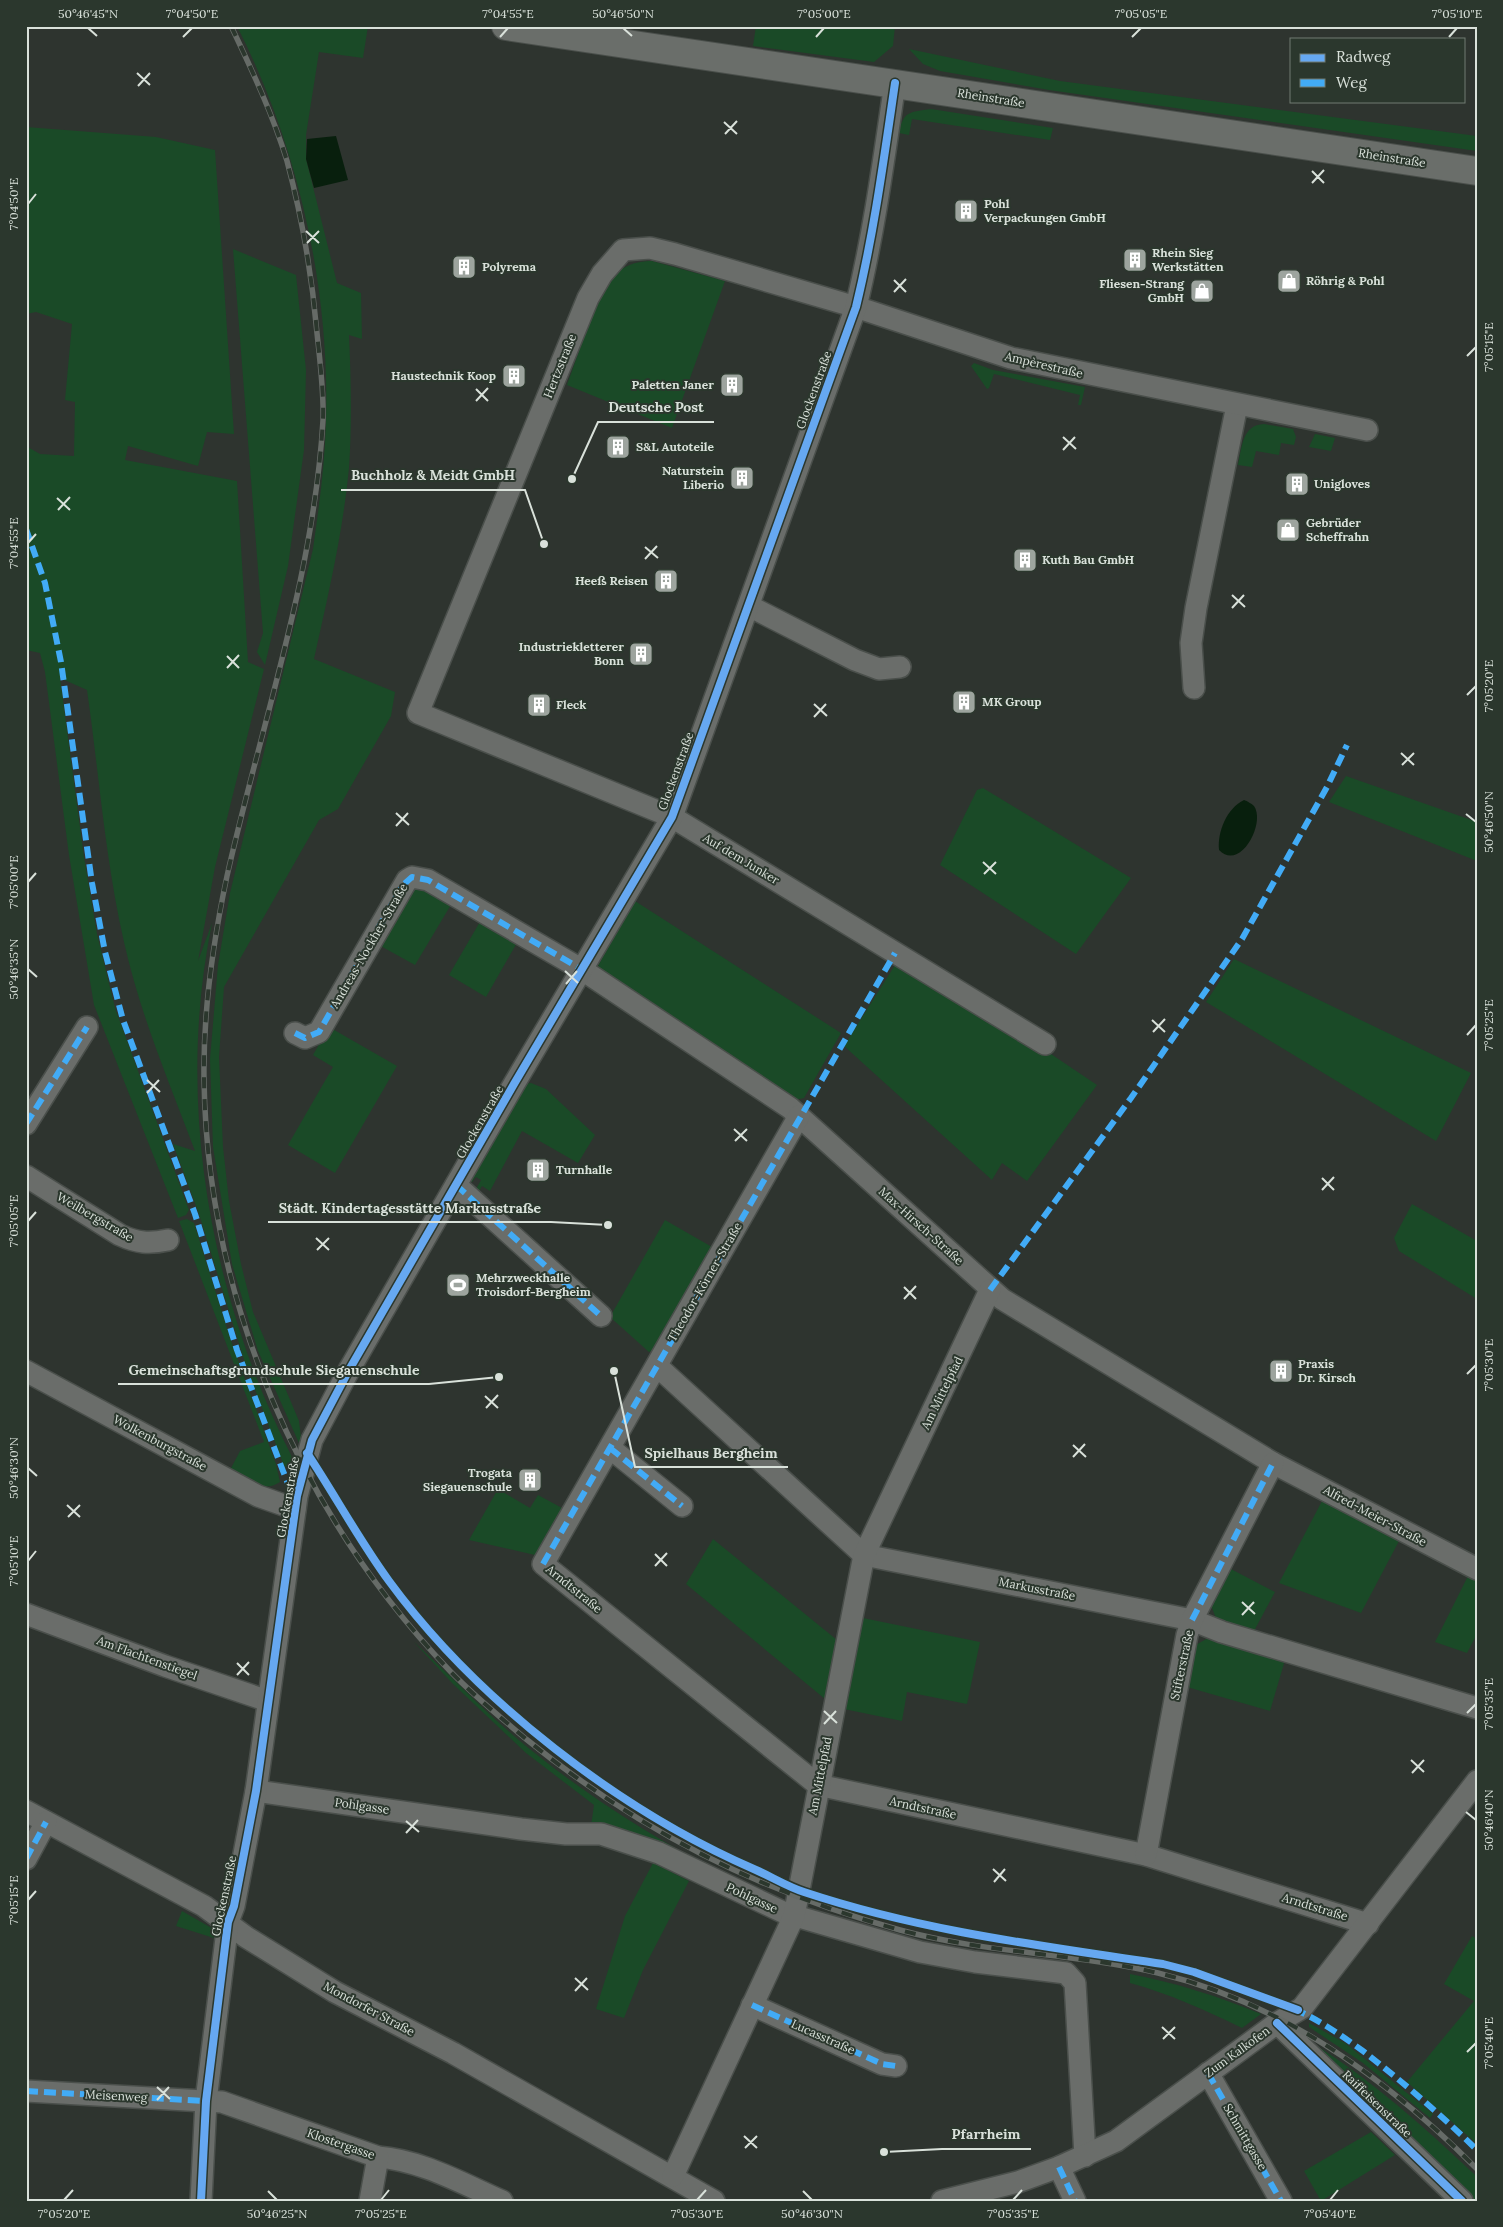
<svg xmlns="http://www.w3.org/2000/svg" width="1503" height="2227" font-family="Lora,serif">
	<rect width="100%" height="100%" fill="#2e342f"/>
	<g fill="#1a4a27">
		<path d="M237 26H368L363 58 319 52 306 135V159L337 283 361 293 362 339 349 335C351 379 352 424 349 468 343 532 328 596 314 659L395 692 391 716 338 809 319 820 224 987 219 1057 223 1147 229 1201 241 1264 253 1312 299 1421 301 1438 299 1443 258 1351 232 1264 213 1147 210 1059 218 965 230 893 313 549C319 507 325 464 326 421 330 287 298 146 237 26Z"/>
		<path d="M756 26H895L893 46 874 62 753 46Z"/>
		<path d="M909 49 1060 81 1477 136V151L1049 90 940 71 923 64Z"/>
		<path d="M931 109 1053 128 1050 140 912 119 909 135 899 133C903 111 910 112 931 109Z"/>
		<path d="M26 127 156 137 215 150 234 434 207 432 198 466 128 446 125 460 237 481 248 662 264 669 215 867 198 961 212 923C175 1103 210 1298 294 1461L290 1469 284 1466 245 1363 199 1214 173 1144 195 1151C169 1082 140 1014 124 942 105 859 99 773 87 690L60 678 84 857 97 934 115 1008 189 1210 186 1215 178 1218 94 1005 69 855 45 672 40 653 26 650V446L40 454 74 456 75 402 65 400 72 324 36 312 26 314Z"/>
		<path d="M233 249 296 275 306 370 304 450 288 566 265 665 257 652 263 633Z"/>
		<path d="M652 261 725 281 672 428 567 385C578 357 599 285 622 269 631 263 642 261 652 261Z"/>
		<path d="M974 363 993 370 1085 387 1081 405H1078L1080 395 994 374 989 388 987 389 971 366Z"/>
		<path d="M1264 424 1293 429 1296 437 1294 445 1281 443 1279 455 1256 451 1252 467 1238 465C1242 447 1242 425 1264 424Z"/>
		<path d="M1315 434 1335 438 1331 451 1309 447Z"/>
		<path d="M1346 776 1477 822V861L1329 802Z"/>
		<path d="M983 788 1131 878 1076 954 940 865 977 790Z"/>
		<path d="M417 885 452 903 415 965 377 944 409 888Z"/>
		<path d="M635 901 841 1033 804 1098 789 1101 595 971Z"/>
		<path d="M481 920 518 941 486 997 449 975Z"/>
		<path d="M1234 959 1471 1073 1436 1141 1206 1002Z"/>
		<path d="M897 962 1051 1054 1097 1085 1027 1181 1002 1163 992 1180 844 1046Z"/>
		<path d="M329 1027 397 1066 335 1173 288 1145 333 1067 313 1055Z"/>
		<path d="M531 1083 546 1089 595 1135 578 1163 522 1131 490 1191 482 1186 479 1191 476 1189 481 1180 476 1177 472 1182H470L472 1178 525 1084Z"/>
		<path d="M1412 1204 1477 1241V1299L1399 1251 1394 1238Z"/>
		<path d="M187 1219 194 1223 230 1338 276 1464 280 1482C262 1494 247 1479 230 1470L240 1451 264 1442 179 1221Z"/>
		<path d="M665 1220 712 1247 652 1351 649 1352 610 1317Z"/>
		<path d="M498 1489 530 1508 538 1495 562 1508 535 1555 469 1540Z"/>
		<path d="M1322 1501 1399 1541 1361 1613 1279 1583Z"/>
		<path d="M713 1539 837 1640 825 1699 686 1584Z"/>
		<path d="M1229 1568 1275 1592 1254 1631 1217 1621 1211 1605Z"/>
		<path d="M1468 1576 1477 1581V1634L1467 1653 1435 1642Z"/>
		<path d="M863 1618 980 1642 967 1704 907 1692 902 1721 844 1709Z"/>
		<path d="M1208 1638 1285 1660 1270 1711 1187 1687 1194 1646Z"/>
		<path d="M414 1642C448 1673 479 1706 514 1736 578 1790 646 1834 720 1872L591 1826 594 1805 526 1753 453 1684Z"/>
		<path d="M653 1863 689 1881 643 1970 624 2018 596 2009 625 1916Z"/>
		<path d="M182 1911 215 1930 217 1939 176 1926Z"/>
		<path d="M1472 1936 1477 1939V2144L1407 2082 1474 2001 1444 1984Z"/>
		<path d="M1130 1974C1176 1983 1218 1996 1261 2014L1242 2028C1205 2010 1170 1994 1130 1983Z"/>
		<path d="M1309 2023 1345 2043 1433 2114 1430 2118 1363 2063 1309 2027Z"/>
		<path d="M1314 2044C1373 2081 1424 2127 1474 2174L1477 2177V2201H1474Z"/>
		<path d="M1371 2132 1395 2155 1321 2201 1304 2171Z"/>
	</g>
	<g fill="#081f0d">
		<path d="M336 136 348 180 314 188 306 159 307 139Z"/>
		<path d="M1244 800C1247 801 1252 804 1254 806 1266 823 1240 872 1219 850 1217 832 1227 808 1244 800Z"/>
	</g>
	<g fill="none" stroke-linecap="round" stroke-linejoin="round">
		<g stroke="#4a4f4b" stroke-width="24">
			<g id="minor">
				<path d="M749 606 855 660 879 669 900 667"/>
				<path d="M1194 688 1191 643 1196 608 1237 405"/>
				<path d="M295 1033 305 1038 319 1032 407 880 412 877 428 880 581 969 790 1108 1002 1299 1273 1463 1477 1569"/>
				<path d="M1045 1044 672 817 418 713 588 298 602 274 623 250 650 248 675 254 856 307 1011 358 1367 430"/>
				<path d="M799 1116 543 1564 818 1785 1146 1855 1368 1924"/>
				<path d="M26 1124 87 1027"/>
				<path d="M26 1176 120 1235C137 1243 149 1244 168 1240"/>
				<path d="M456 1185 601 1316"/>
				<path d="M657 1366 864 1555 1192 1620 1222 1632 1477 1708"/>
				<path d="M26 1371 258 1496 295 1509"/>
				<path d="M610 1448 682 1506"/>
				<path d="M26 1614 165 1666 268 1701"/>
				<path d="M256 1791 521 1829 566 1834H601L659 1853 785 1913 920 1952 975 1962 1066 1973 1075 1983 1085 2156"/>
				<path d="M26 1811 204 1906 246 1937 335 1992 453 2053 714 2201"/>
				<path d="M1146 1855 1187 1635 1192 1620 1273 1463"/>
				<path d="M26 1859 46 1822"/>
				<path d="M752 2005 882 2064 896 2066"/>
				<path d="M1277 2023 1462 2201"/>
				<path d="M1208 2073 1281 2201"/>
				<path d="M26 2091 222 2102 378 2157C421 2160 463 2184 502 2201"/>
				<path d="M1059 2167 1075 2201"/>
				<path d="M673 2176 794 1916 864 1555 990 1290"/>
				<path d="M201 2201 206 2101 228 1922 234 1906 256 1791 297 1496 312 1440 349 1370 514 1084 672 817 856 307C874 233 884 158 895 83"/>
				<path d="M370 2201 378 2157"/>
				<path d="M942 2201 1018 2182 1059 2167 1116 2141 1277 2023 1302 2008 1477 1781"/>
			</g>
		</g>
		<g stroke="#4a4f4b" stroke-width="30">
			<path id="major" d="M506 26 1477 171"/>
		</g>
		<use href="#minor" stroke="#6a6d6a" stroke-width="21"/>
		<use href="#major" stroke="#6a6e6a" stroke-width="28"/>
		<g stroke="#666b67" stroke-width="5.5">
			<path id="rail" d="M231 26C252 70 273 115 287 161 302 217 312 276 317 333 320 362 324 392 323 420 314 576 261 725 227 876 213 942 203 1012 204 1079 207 1298 299 1513 450 1671 473 1695 500 1717 526 1739 641 1832 758 1891 900 1930 984 1953 1073 1953 1158 1973 1283 2003 1388 2079 1477 2169"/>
		</g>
		<use href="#rail" stroke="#2b372d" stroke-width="4" stroke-dasharray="11" stroke-linecap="butt"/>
		<g stroke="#42abf6" stroke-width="6" stroke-dasharray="12 6" stroke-linecap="butt">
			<path d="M26 529 45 583 61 662 92 883 105 952 123 1020 195 1214 237 1350 283 1471 289 1486 297 1496"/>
			<path d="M295 1033 305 1038 319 1032 403 885 412 877 428 880 581 969"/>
			<path d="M26 1124 87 1027"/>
			<path d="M456 1185 601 1316"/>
			<path d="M990 1290 1131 1098 1242 939 1327 787 1347 745"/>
			<path d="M610 1448 682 1506"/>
			<path d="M543 1564 895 953"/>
			<path d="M1192 1620 1273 1463"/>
			<path d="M26 1859 46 1822"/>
			<path d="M752 2005 882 2064 896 2066"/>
			<path d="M1294 2009C1318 2019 1342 2036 1363 2051 1403 2082 1441 2115 1477 2150"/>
			<path d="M1208 2073 1281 2201"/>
			<path d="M26 2091 206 2101 207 2096"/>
			<path d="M1059 2167 1075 2201"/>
		</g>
		<g stroke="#2b372d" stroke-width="11">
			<g id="cycleway">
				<path d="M307 1453C335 1495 359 1540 389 1581 477 1701 620 1811 756 1870 772 1877 788 1887 804 1892 921 1931 1042 1946 1163 1964L1194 1972 1298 2010"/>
				<path d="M1277 2023 1462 2201"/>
				<path d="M201 2201 206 2101 228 1922 234 1906 256 1791 297 1496 312 1440 349 1370 514 1084 672 817 856 307C874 233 884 158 895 83"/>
			</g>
		</g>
		<use href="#cycleway" stroke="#66a8f1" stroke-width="8"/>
	</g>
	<path fill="none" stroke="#d9e1da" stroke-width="2" d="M88 28 97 36M623 28 632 36M183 37 192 28M500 37 508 28M816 37 824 28M1132 37 1141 28M1449 37 1457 28M137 73 150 85M138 86 150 73M724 122 737 134M725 134 737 121M1312 171 1324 183M1312 183 1324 170M28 204 36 194M306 231 319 243M307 243 319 231M894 280 906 292M894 292 906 279M1467 356 1476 347M476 389 488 401M476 401 488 388M1063 437 1076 449M1063 450 1075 437M57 498 70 510M58 510 70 497M28 543 36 534M645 547 658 558M645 559 657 546M1232 595 1245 607M1232 608 1244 595M227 656 239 668M227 668 239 655M1467 695 1476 686M814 704 827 716M814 717 826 704M1401 753 1414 765M1402 765 1414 753M396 813 409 825M1466 814 1476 822M396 826 408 813M983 862 996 874M984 874 996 862M28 882 36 873M28 969 37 977M565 971 578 983M566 984 577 971M1152 1020 1165 1032M1153 1032 1165 1019M1467 1035 1476 1025M147 1080 160 1092M147 1093 159 1080M734 1129 747 1141M735 1141 747 1129M1322 1178 1334 1190M1322 1190 1334 1177M28 1221 36 1212M316 1238 329 1250M317 1250 329 1238M904 1287 916 1299M904 1299 916 1286M1467 1374 1476 1365M485 1396 498 1408M486 1408 498 1395M1073 1445 1086 1457M1073 1457 1085 1444M28 1468 37 1476M67 1505 80 1517M68 1517 80 1505M655 1554 667 1566M28 1561 36 1551M655 1566 667 1553M1242 1602 1255 1614M1242 1615 1254 1602M237 1663 249 1675M237 1675 249 1662M824 1711 837 1723M1467 1713 1476 1704M824 1724 836 1711M1411 1760 1424 1772M1412 1773 1424 1760M1466 1812 1476 1820M406 1821 419 1832M406 1833 418 1820M993 1869 1006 1881M994 1882 1005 1869M28 1900 36 1891M575 1978 588 1990M575 1991 587 1978M1162 2027 1175 2039M1163 2039 1175 2027M1467 2052 1476 2043M157 2087 170 2099M157 2100 169 2087M744 2136 757 2148M745 2148 757 2136M268 2191 277 2200M803 2191 812 2200M64 2200 73 2190M381 2200 389 2190M697 2200 706 2190M1013 2200 1022 2190M1330 2200 1338 2190"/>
	<defs>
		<g id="building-square" transform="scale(1.25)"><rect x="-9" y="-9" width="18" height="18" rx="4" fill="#9da49e" stroke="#2b372d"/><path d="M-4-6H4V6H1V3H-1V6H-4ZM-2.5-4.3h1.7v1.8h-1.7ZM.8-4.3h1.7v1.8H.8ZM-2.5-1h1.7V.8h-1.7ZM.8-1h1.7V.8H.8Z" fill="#fff"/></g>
		<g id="shop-square" transform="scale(1.25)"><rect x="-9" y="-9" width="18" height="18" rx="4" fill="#9da49e" stroke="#2b372d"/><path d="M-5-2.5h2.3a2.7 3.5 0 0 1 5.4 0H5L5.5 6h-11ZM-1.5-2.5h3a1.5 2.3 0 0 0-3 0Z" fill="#fff"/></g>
		<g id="stadium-square" transform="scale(1.25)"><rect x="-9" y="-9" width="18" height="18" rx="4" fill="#9da49e" stroke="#2b372d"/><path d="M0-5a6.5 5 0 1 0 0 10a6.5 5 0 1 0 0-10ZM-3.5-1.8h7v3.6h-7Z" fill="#fff"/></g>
	</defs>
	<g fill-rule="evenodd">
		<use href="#building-square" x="966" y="211"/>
		<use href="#building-square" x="1135" y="260"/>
		<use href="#building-square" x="464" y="267"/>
		<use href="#shop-square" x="1289" y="281"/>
		<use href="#shop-square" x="1202" y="291"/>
		<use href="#building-square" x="514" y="376"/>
		<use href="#building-square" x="732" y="385"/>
		<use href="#building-square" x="618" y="447"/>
		<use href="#building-square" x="742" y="478"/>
		<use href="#building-square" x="1297" y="484"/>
		<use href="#shop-square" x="1288" y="530"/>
		<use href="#building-square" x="1025" y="560"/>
		<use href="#building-square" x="666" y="581"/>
		<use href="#building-square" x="641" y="654"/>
		<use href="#building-square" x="964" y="702"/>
		<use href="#building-square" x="539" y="705"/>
		<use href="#building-square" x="538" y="1170"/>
		<use href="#stadium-square" x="458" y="1285"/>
		<use href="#building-square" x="1281" y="1371"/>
		<use href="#building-square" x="530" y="1480"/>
	</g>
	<g text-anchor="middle" stroke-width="4" stroke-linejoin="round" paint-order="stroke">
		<g font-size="12" fill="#d9e1da" stroke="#2b372d">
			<text transform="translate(991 98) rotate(9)" y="4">Rheinstraße</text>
			<text transform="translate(1392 158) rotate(9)" y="4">Rheinstraße</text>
			<text transform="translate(1044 365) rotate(13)" y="4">Ampèrestraße</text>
			<text transform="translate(560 366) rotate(-68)" y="4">Hertzstraße</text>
			<text transform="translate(814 390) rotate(-70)" y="4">Glockenstraße</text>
			<text transform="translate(676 771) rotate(-70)" y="4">Glockenstraße</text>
			<text transform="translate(741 859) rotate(31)" y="4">Auf dem Junker</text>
			<text transform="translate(369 946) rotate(-60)" y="4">Andreas-Nockher-Straße</text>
			<text transform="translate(480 1122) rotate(-60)" y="4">Glockenstraße</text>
			<text transform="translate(95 1217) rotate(30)" y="4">Weilbergstraße</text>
			<text transform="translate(921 1226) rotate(42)" y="4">Max-Hirsch-Straße</text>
			<text transform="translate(705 1282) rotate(-60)" y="4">Theodor-Körner-Straße</text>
			<text transform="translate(942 1393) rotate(-64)" y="4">Am Mittelpfad</text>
			<text transform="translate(160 1443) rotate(28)" y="4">Wolkenburgstraße</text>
			<text transform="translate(288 1497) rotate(-80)" y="4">Glockenstraße</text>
			<text transform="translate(1375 1516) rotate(28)" y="4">Alfred-Meier-Straße</text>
			<text transform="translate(574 1589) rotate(39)" y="4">Arndtstraße</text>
			<text transform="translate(1037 1589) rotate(11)" y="4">Markusstraße</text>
			<text transform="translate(147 1658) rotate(20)" y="4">Am Flachtenstiegel</text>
			<text transform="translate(1182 1665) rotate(-78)" y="4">Stifterstraße</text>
			<text transform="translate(820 1776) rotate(-79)" y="4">Am Mittelpfad</text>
			<text transform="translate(362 1806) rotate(8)" y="4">Pohlgasse</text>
			<text transform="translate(923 1808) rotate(12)" y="4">Arndtstraße</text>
			<text transform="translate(224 1896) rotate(-78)" y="4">Glockenstraße</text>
			<text transform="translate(752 1898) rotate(25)" y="4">Pohlgasse</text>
			<text transform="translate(1315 1907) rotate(17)" y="4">Arndtstraße</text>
			<text transform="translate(369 2009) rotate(28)" y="4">Mondorfer Straße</text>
			<text transform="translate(823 2037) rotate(24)" y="4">Lucasstraße</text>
			<text transform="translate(1237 2052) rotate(-36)" y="4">Zum Kalkofen</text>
			<text transform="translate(116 2096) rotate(3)" y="4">Meisenweg</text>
			<text transform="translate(1377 2104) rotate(44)" y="4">Raiffeisenstraße</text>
			<text transform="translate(1245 2137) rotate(60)" y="4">Schmittgasse</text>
			<text transform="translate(341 2144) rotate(19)" y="4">Klostergasse</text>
		</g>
		<g font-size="12" font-weight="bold" fill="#d9e1da" stroke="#2b372d" text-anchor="start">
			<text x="984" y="208">Pohl<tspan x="984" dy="14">Verpackungen GmbH</tspan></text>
			<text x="1152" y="257">Rhein Sieg<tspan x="1152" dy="14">Werkstätten</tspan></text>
			<text x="482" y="271">Polyrema</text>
			<text x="1306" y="285">Röhrig &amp; Pohl</text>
			<text x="1184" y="288" text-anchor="end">Fliesen-Strang<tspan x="1184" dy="14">GmbH</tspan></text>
			<text x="496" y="380" text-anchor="end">Haustechnik Koop</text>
			<text x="714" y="389" text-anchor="end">Paletten Janer</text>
			<text x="636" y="451">S&amp;L Autoteile</text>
			<text x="724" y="475" text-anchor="end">Naturstein<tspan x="724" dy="14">Liberio</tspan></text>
			<text x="1314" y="488">Unigloves</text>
			<text x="1306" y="527">Gebrüder<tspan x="1306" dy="14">Scheffrahn</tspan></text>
			<text x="1042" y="564">Kuth Bau GmbH</text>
			<text x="648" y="585" text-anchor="end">Heeß Reisen</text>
			<text x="624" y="651" text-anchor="end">Industriekletterer<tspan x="624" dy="14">Bonn</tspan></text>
			<text x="982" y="706">MK Group</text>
			<text x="556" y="709">Fleck</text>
			<text x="556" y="1174">Turnhalle</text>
			<text x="476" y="1282">Mehrzweckhalle<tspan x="476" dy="14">Troisdorf-Bergheim</tspan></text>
			<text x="1298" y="1368">Praxis<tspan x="1298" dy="14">Dr. Kirsch</tspan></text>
			<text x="512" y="1477" text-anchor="end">Trogata<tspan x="512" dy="14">Siegauenschule</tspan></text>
		</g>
	</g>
	<path fill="none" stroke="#d9e1da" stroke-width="2" d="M572 479L598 422H714M544 544L525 490H341M608 1225L551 1222H268M499 1377L429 1384H118M614 1371L635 1467H788M884 2152L942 2149H1031"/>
	<g fill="#d9e1da" stroke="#2b372d" stroke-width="2">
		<circle cx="572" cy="479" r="5"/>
		<circle cx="544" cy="544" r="5"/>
		<circle cx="608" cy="1225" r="5"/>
		<circle cx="499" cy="1377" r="5"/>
		<circle cx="614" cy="1371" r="5"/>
		<circle cx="884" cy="2152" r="5"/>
	</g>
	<g font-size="14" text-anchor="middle" font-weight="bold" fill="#d9e1da" stroke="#2b372d" stroke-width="4" stroke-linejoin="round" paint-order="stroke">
		<text x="656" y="412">Deutsche Post</text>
		<text x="433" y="480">Buchholz &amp; Meidt GmbH</text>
		<text x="410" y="1213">Städt. Kindertagesstätte Markusstraße</text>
		<text x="274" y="1375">Gemeinschaftsgrundschule Siegauenschule</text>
		<text x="711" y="1458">Spielhaus Bergheim</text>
		<text x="986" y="2139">Pfarrheim</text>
	</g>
	<rect width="1503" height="2227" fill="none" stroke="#2b372d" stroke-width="55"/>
	<rect x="1290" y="38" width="175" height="65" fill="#2b372d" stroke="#717b72"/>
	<rect x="1300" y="54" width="25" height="8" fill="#66a8f1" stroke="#717b72"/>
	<text x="1336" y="62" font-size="15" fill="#d9e1da">Radweg</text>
	<rect x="1300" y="79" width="25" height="8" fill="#42abf6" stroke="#717b72"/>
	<text x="1336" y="88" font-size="15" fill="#d9e1da">Weg</text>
	<rect x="28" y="28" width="1448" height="2172" fill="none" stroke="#d9e1da" stroke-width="2"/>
	<g font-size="12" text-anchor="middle" fill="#d9e1da">
		<text x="88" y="18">50°46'45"N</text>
		<text x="192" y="18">7°04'50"E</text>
		<text x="508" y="18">7°04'55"E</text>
		<text x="623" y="18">50°46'50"N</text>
		<text x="824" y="18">7°05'00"E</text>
		<text x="1141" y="18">7°05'05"E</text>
		<text x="1457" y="18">7°05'10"E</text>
		<text transform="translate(14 204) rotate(-90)" y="4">7°04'50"E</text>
		<text transform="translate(1489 347) rotate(-90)" y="4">7°05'15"E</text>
		<text transform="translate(14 543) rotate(-90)" y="4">7°04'55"E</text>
		<text transform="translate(1489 686) rotate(-90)" y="4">7°05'20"E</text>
		<text transform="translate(1489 822) rotate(-90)" y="4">50°46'50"N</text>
		<text transform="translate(14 882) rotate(-90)" y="4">7°05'00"E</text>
		<text transform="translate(14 969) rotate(-90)" y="4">50°46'35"N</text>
		<text transform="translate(1489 1025) rotate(-90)" y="4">7°05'25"E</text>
		<text transform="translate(14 1221) rotate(-90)" y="4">7°05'05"E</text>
		<text transform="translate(1489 1365) rotate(-90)" y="4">7°05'30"E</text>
		<text transform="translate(14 1468) rotate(-90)" y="4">50°46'30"N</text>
		<text transform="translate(14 1561) rotate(-90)" y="4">7°05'10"E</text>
		<text transform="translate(1489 1704) rotate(-90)" y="4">7°05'35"E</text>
		<text transform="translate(1489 1820) rotate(-90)" y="4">50°46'40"N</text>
		<text transform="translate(14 1900) rotate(-90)" y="4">7°05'15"E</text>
		<text transform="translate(1489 2043) rotate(-90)" y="4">7°05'40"E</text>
		<text x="64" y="2218">7°05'20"E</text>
		<text x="277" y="2218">50°46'25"N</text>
		<text x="381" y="2218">7°05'25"E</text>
		<text x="697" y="2218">7°05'30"E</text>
		<text x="812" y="2218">50°46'30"N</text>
		<text x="1013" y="2218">7°05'35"E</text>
		<text x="1330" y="2218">7°05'40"E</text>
	</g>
</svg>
